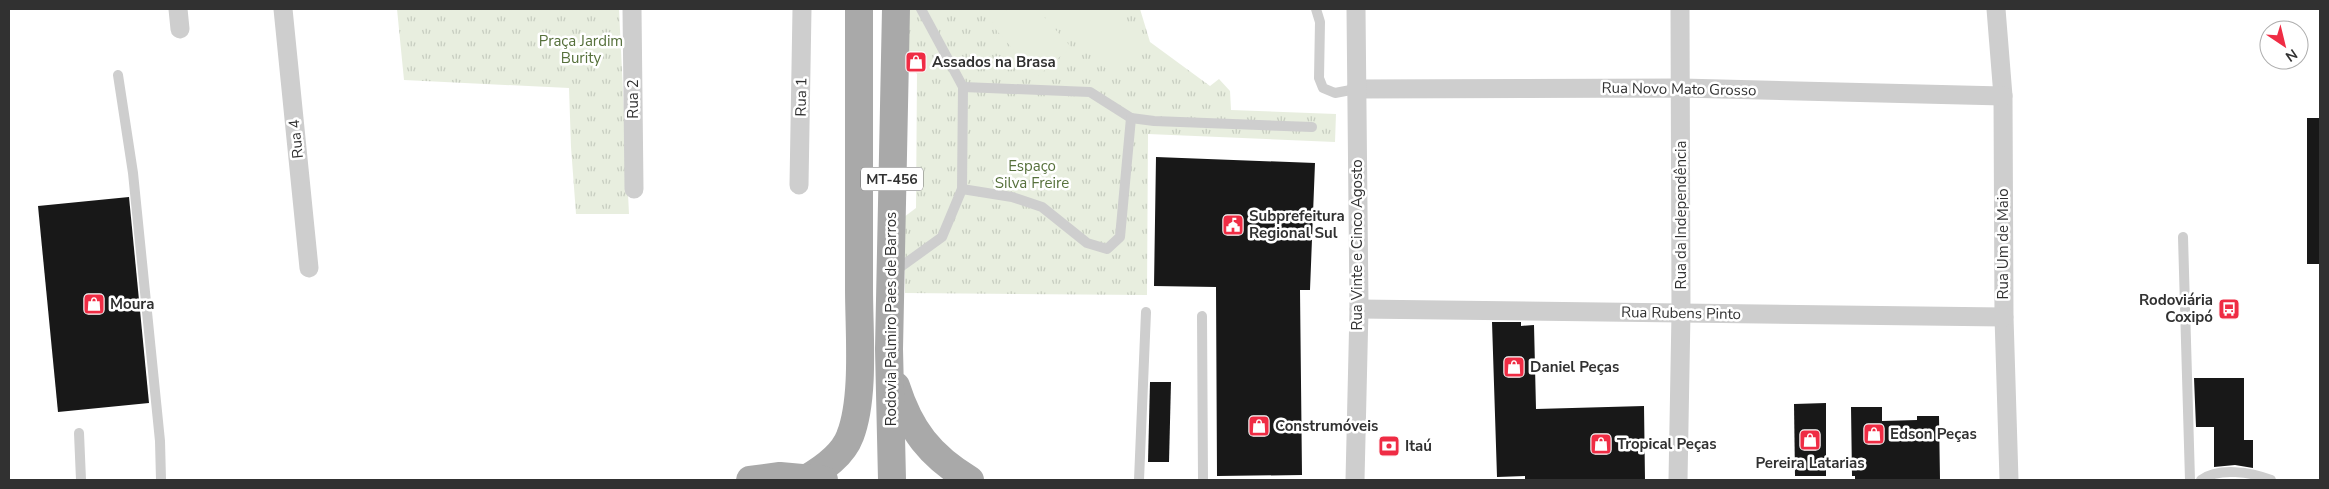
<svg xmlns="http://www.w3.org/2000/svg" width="2329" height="489" font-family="'Nunito Sans',sans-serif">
	<defs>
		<pattern id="park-tufts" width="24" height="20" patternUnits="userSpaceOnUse" patternTransform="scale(1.25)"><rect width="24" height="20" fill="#e8eedf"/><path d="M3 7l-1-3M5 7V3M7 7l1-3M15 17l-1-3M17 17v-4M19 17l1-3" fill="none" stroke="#c7cdc0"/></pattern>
	</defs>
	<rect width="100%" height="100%" fill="#fff"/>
	<g fill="url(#park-tufts)">
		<path d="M397 9H619L629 214H576L571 147 569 88 404 80Z"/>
		<path d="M905 9H1140L1150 42 1210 86 1219 79 1230 91 1231 110 1336 114 1335 142 1148 134 1147 295 905 293 904 217 916 208 917 74 906 60Z"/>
	</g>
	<g fill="#e8eedf">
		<path d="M1008 9H1037L1071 47 1037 77 991 24Z"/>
		<path d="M1074 9H1113L1142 42 1108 71 1062 19Z"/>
	</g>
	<g fill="#181818">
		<rect x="2307" y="118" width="13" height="146"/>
		<path d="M1156 157 1315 163 1310 290H1300L1302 475 1217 476 1216 287 1154 286Z"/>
		<path d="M129 197 149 403 58 412 38 206Z"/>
		<path d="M1492 322H1521V326L1534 325 1536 409 1644 406 1645 480H1525V476L1497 477Z"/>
		<path d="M2194 378H2244V440H2253V468L2235 465 2214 467V427H2196Z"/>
		<path d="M1150 382H1171L1169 462H1148Z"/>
		<path d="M1826 403V476H1795L1794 404Z"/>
		<path d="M1851 407H1882V421L1917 420V416H1939L1940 480H1855V476H1852Z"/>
	</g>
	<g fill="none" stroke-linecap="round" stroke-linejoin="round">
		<g stroke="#cecece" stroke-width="10">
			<path d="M1316 9 1320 22 1319 78 1323 88 1335 93 1356 89"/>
			<path d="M118 75 133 173 160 441 161 480"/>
			<path d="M963 87 1090 92 1131 118 1154 121 1312 127"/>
			<path d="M962 189 1012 197 1042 207 1087 243 1107 249 1120 237 1131 118"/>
			<path d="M2183 237 2190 480"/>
			<path d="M895 271 942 237 962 189 963 87 921 9"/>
			<path d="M1202 316 1203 480"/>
			<path d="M79 433 81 480"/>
			<path d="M1139 480 1146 312"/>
			<path d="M2201 480C2219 467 2251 472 2271 480"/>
		</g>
		<g stroke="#cecece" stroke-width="19">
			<path d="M178 9 180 29"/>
			<path d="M283 9 309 268"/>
			<path d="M632 9 634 189"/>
			<path d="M1996 9 2003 96 2004 317 2009 480"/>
			<path d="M1356 89 1682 88 2003 96"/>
			<path d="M799 185 802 9"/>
			<path d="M1359 309 2004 317"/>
			<path d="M1355 480 1359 309 1356 9"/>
			<path d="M1678 480 1681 313 1680 9"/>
		</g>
		<g stroke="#a9a9a9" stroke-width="28">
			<path d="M896 386C910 430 930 456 970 480"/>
			<path d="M807 478C824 468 843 455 850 436 865 398 859 331 859 289 859 196 859 102 859 9"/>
			<path d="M750 480 780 476 824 480"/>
			<path d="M892 480 889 349 896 9"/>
		</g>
	</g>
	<defs>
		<g id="shop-square" transform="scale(1.125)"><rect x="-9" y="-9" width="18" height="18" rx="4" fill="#ef2c44" stroke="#fff"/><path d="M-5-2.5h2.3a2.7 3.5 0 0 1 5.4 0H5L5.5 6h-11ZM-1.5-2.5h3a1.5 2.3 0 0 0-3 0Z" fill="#fff"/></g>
		<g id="civic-square" transform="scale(1.125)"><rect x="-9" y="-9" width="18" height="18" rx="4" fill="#ef2c44" stroke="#fff"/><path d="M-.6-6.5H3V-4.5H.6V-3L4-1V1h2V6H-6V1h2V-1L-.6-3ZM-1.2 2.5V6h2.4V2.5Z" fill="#fff"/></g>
		<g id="bus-square" transform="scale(1.125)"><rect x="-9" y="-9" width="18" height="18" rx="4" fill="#ef2c44" stroke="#fff"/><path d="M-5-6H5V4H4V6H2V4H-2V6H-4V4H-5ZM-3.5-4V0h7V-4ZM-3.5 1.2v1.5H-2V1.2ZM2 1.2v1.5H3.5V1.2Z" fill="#fff"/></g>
		<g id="bank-square" transform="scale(1.125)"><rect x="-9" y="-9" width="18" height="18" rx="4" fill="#ef2c44" stroke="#fff"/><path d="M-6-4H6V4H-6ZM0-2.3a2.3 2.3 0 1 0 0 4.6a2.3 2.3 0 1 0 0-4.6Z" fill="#fff"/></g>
	</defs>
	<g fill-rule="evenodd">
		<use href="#shop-square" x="916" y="62"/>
		<use href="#civic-square" x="1233" y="225"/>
		<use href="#shop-square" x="94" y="304"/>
		<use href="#bus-square" x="2229" y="309"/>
		<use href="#shop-square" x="1514" y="367"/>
		<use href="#shop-square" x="1259" y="426"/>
		<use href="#shop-square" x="1874" y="434"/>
		<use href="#shop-square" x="1810" y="440"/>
		<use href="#shop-square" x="1601" y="444"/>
		<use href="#bank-square" x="1389" y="446"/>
	</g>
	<g text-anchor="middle" stroke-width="5" stroke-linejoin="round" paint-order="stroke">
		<rect fill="#fff" stroke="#6f6f6f" stroke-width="1" x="861" y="167.5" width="62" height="23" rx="4"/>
		<g font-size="14" font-weight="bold" fill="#313131">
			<text x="892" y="184">MT-456</text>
		</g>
		<g font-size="15" fill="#56703b" stroke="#fff">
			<text x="581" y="46">Praça Jardim<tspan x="581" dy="17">Burity</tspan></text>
			<text x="1032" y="171">Espaço<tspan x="1032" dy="17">Silva Freire</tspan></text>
		</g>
		<g font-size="15" font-weight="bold" fill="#313131" stroke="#fff" text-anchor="start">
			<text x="932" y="67">Assados na Brasa</text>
			<text x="1249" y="221">Subprefeitura<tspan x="1249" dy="17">Regional Sul</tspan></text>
			<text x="2213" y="305" text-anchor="end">Rodoviária<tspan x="2213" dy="17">Coxipó</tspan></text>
			<text x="110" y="309">Moura</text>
			<text x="1530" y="372">Daniel Peças</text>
			<text x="1275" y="431">Construmóveis</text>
			<text x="1890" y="439">Edson Peças</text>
			<text x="1617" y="449">Tropical Peças</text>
			<text x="1405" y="451">Itaú</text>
			<text x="1810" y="468" text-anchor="middle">Pereira Latarias</text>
		</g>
		<g font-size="15" fill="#313131" stroke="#fff">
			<text transform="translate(1679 89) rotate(1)" y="5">Rua Novo Mato Grosso</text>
			<text transform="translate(801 97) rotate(-89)" y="5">Rua 1</text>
			<text transform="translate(633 99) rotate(-90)" y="5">Rua 2</text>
			<text transform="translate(296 139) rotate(-96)" y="5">Rua 4</text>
			<text transform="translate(1681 215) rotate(-90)" y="5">Rua da Independência</text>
			<text transform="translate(2003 244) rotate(-90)" y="5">Rua Um de Maio</text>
			<text transform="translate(1357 245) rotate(-90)" y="5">Rua Vinte e Cinco Agosto</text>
			<text transform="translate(1681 313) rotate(1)" y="5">Rua Rubens Pinto</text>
			<text transform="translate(891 319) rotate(-90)" y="5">Rodovia Palmiro Paes de Barros</text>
		</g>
	</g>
	<rect width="2329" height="489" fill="none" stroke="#313131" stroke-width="20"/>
	<g transform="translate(2284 45) rotate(145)"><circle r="24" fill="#ffffff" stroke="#adadad"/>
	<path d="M0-4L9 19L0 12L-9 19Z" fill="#ef2c44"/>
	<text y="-8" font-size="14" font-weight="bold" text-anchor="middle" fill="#313131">N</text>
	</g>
</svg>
